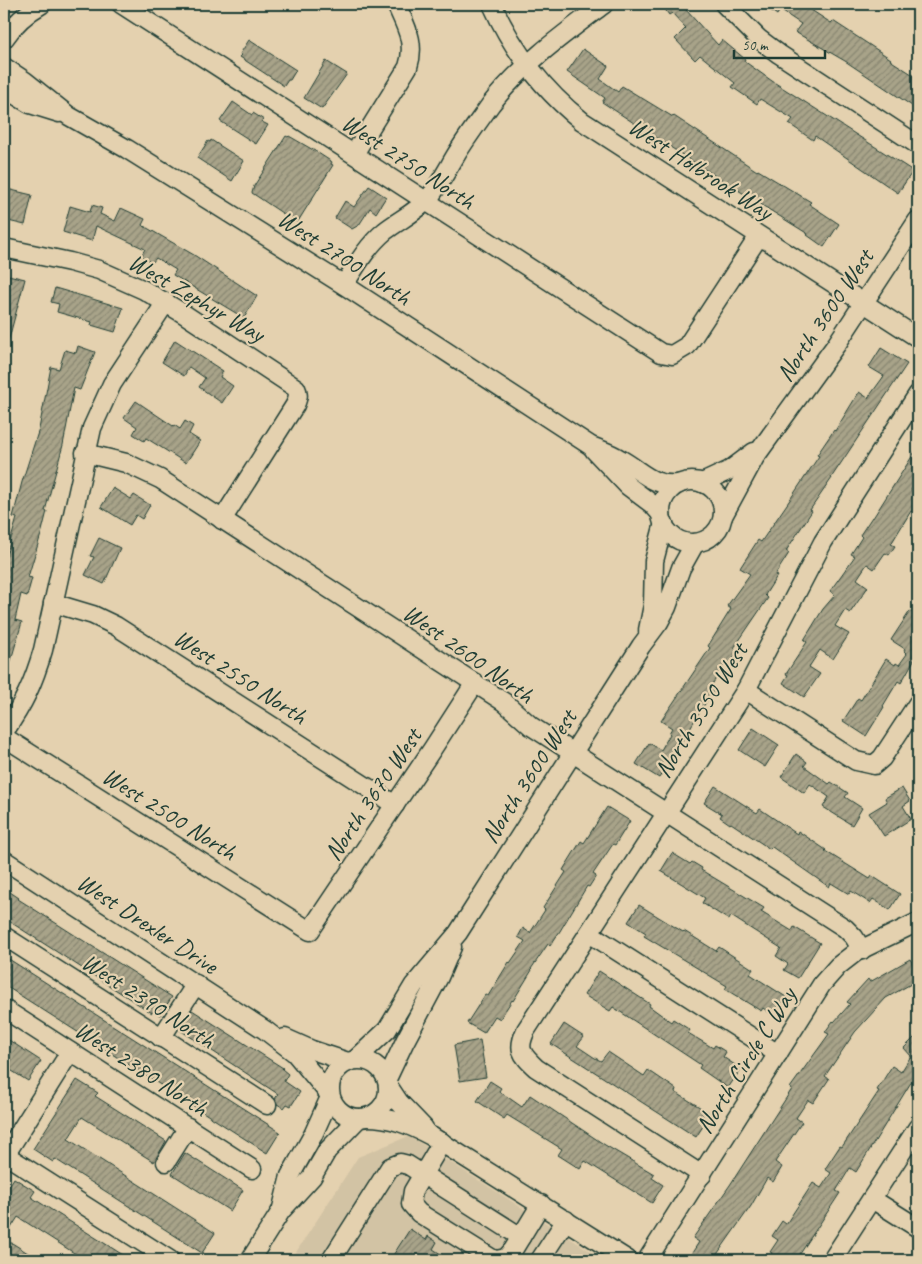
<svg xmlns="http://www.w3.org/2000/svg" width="922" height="1264" font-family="Caveat,sans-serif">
	<defs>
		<pattern id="building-hatch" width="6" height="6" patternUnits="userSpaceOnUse" patternTransform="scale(1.25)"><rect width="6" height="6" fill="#a8a389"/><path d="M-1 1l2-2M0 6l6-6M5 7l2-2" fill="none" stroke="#888671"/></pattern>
	</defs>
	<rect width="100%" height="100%" fill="#e4d1af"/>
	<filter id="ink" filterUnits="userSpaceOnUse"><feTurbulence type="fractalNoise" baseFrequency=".02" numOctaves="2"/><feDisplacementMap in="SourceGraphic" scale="10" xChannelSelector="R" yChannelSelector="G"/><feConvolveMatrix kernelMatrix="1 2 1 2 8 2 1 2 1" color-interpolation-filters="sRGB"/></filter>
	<g filter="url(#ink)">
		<path fill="#d2c3a4" d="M409 1136 604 1260H291L358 1157Z"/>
		<g fill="url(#building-hatch)" stroke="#1f3d34">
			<path d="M661 4H695L686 10 718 45 722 40 745 59 744 61 772 81 913 171 898 193 815 136 813 140 789 124 793 119 760 99 757 104 732 87 735 83 700 55 695 60 675 39 686 28 672 13 669 15Z"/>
			<path d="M762 4H802L831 23 833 21 891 59 890 60 918 78V110L845 61 795 32 801 24 780 10 777 15Z"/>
			<path d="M249 40 296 70 290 80H288L284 86 240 57 242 55 240 54Z"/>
			<path d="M583 49 608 66 600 79 618 92 622 86 673 117 674 116 757 171 758 170 811 202 809 204 839 224 824 247 807 235 808 234 690 160 602 102 605 98 567 72Z"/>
			<path d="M326 61 347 74 322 109 304 98Z"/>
			<path d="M233 102 252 115 253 113 264 120 262 122 268 125 256 144 220 121Z"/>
			<path d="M286 136 288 137 289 136 315 151 332 162 331 164 333 165 297 223 252 193 254 186Z"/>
			<path d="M211 140 244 161 232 181 197 158 208 141 210 142Z"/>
			<path d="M369 186 386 197 376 213 370 208 359 225 352 229 335 218 345 201 354 207Z"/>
			<path d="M7 189 32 195 25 225 4 220V202Z"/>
			<path d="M92 205 102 208 100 214 115 221 121 208 145 219 142 225 194 255 257 296 244 318 173 275 176 270 156 258 152 263 141 256 145 249 96 226 92 241 63 232 70 206 90 212Z"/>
			<path d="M4 274 25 279 7 346H4Z"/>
			<path d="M55 288 123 308 115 332 91 325 92 322 57 312 59 304 51 302Z"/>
			<path d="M175 340 223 371 220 377 233 386 222 403 199 387 205 378 189 367 184 376 162 362Z"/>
			<path d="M78 346 95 352 80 390 74 388 63 445 45 511H47L42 531 28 577 32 578 27 596 21 594 15 620 22 622 7 674H4V563L17 518 13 517 22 482 39 429 51 367 59 369 65 350 76 353Z"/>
			<path d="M881 348 907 364 831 478H832L810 510 812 511 786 551 789 553 775 575 777 576 765 595 768 598 734 648 738 651 728 667 725 665 709 689 714 692 706 702 659 778 636 764 649 743 661 750 670 734 669 733 672 728 661 721 710 648 708 646 731 609 727 606 750 574 740 568 758 540 761 542 787 504 819 456 817 455 834 430 835 431 859 392 868 398 884 376 869 367Z"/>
			<path d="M136 401 173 426 174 425 180 429 185 421 193 426 189 434 200 441 186 463 146 438 144 441 133 434 137 427 124 418Z"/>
			<path d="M918 447V479L911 490 918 494V515L911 511 891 544 895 546 889 555 885 553 874 569 867 564 857 579 868 587 850 613 845 610 835 626 849 634 833 659 820 650 809 667 820 674 804 697 783 683 788 675 786 674 807 642 804 640 823 609 835 595 830 591 855 556 851 554 862 537 860 535 872 517 873 518Z"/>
			<path d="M113 488 131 499 134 495 150 505 142 519 136 515 130 525 101 507Z"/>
			<path d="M99 538 120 548 104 584 85 575 94 557 90 556Z"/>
			<path d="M910 611 918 616V653L901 683 898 681 883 706 884 707 866 736 843 721 858 698 861 700 886 659 895 665 896 663 899 665 907 654 904 651 905 649 891 640Z"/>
			<path d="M753 728 779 745 765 767 739 750Z"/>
			<path d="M796 754 807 762 804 766 829 784 831 782 848 793 845 797 862 808 852 825 823 807 829 797 810 784 804 793 781 777Z"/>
			<path d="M715 786 757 813 760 809 797 834 798 831 826 850 825 851 870 879 872 876 900 894 890 910 873 899 870 903 851 891 849 894 831 883 829 887 772 847 770 849 731 823 730 824 720 817 722 814 704 803Z"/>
			<path d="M902 788 910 801 903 806 911 819 884 836 869 813 887 802 885 798Z"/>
			<path d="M607 807 630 821 615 845 613 844 593 874 596 876 589 887 587 886 560 931 550 946 548 944 531 969 532 970 513 1001 512 1000 500 1019 495 1016 484 1033 467 1023 485 995 488 996 509 962 510 963 525 941 518 937 523 928 530 933 545 910 543 908 566 872 563 870 581 841 584 843Z"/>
			<path d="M672 853 690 864 692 862 702 868 701 870 764 908 761 912 792 931 794 927 820 943 798 978 784 970 788 964 776 956 781 948 731 916 729 920 702 903 705 898 661 871Z"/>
			<path d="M4 888 19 898 18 899 172 997 160 1015 153 1011 152 1013 4 918Z"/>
			<path d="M639 905 683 932 684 931 716 951 719 947 753 969 750 974 786 997 774 1016 763 1008 761 1011 725 989 727 986 644 936 646 933 628 922Z"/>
			<path d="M4 956 280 1132 267 1153 4 985Z"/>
			<path d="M910 959 918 973V980L886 998 855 1032 825 1076 829 1079 813 1103 808 1100 796 1118 802 1122 775 1162 782 1167 773 1182 767 1178 751 1206 713 1260H702L692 1253 699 1242 693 1238 730 1185 792 1089 790 1088 829 1034 825 1032 833 1021 834 1022 850 1004 847 1002 868 979 870 982Z"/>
			<path d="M599 971 650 1004 649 1006 671 1022 673 1019 690 1030 688 1033 713 1048 715 1045 726 1052 723 1057 741 1069 728 1088 699 1068 701 1065 613 1007 610 1011 584 995Z"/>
			<path d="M192 1010 283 1068 282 1069 288 1074 284 1081 300 1092 291 1106 287 1104 284 1108 277 1104 275 1099 278 1094 180 1030Z"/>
			<path d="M564 1024 584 1037 577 1046 595 1058 601 1061 608 1052 644 1076 648 1070 676 1089 675 1092 711 1114 696 1137 551 1044Z"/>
			<path d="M918 1034V1071L856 1172 850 1168 836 1191 840 1193 796 1260H768L772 1253 770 1252 778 1240 772 1236 782 1221 786 1224 813 1183 821 1188 831 1173 825 1169 840 1146 842 1147 879 1091 877 1090 892 1066 901 1072 911 1056 904 1048Z"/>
			<path d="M4 1037 41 1061 28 1081 4 1066Z"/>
			<path d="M480 1040 486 1077 460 1081 454 1045Z"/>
			<path d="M77 1080 98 1093 95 1096 166 1141 154 1162 82 1117 68 1139 215 1233 202 1253 55 1159 53 1162 33 1149Z"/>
			<path d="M490 1081 501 1088 499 1091 522 1107 530 1095 605 1145 654 1174 652 1178 663 1185 652 1203 585 1161 580 1169 558 1155 562 1149 507 1115 504 1119 477 1101Z"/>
			<path d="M185 1153 243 1190 230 1211 172 1174Z"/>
			<path d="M14 1178 35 1191 31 1197 131 1260H85L18 1217 4 1239V1194Z"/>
			<path d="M410 1229 426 1240 428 1236 437 1242 433 1249 450 1260H390Z"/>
			<path d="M4 1243H12L39 1260H4Z"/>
		</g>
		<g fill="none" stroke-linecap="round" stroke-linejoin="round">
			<g stroke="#1f3d34" stroke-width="21">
				<g id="minor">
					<path d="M121 4 661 353 672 355 687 346 759 236"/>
					<path d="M492 4C513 51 542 89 582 121L918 338"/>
					<path d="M724 4 759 39 779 54 918 145"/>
					<path d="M4 39C14 24 26 13 42 4"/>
					<path d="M4 67 25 81 69 116 127 149 344 285 591 446C601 450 611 453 620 459 642 471 652 487 679 484"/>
					<path d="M4 88 30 104 59 113"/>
					<path d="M354 154 408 67C416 42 406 27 396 4"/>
					<path d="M4 248 70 262 99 270 144 290 184 314 296 388C299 394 298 398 295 405L222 520"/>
					<path d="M344 285C356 266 367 246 385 231 399 220 415 213 428 199 439 186 447 170 456 155 467 137 479 121 491 104 522 64 564 34 604 4"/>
					<path d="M594 450 628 486 652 504 661 514"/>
					<path d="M85 453 126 463 160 479 504 702 531 726 845 928 854 937 862 950"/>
					<circle cx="692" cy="512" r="31"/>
					<path d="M702 483 730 470 754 452"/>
					<path d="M723 516 755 457 836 345 918 220"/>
					<path d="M53 603 93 615 116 626 395 805"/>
					<path d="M648 630 653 605 654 561 664 523"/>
					<path d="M746 690 856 761 874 765 882 758 918 703"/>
					<path d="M4 732C24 703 33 684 43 650L92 428 112 384 166 302"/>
					<path d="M4 737 310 931 433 748 475 683"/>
					<path d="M4 860 265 1030 295 1053 329 1094"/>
					<path d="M589 933 778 1054"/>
					<path d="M4 936 267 1105"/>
					<path d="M4 1009 252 1169"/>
					<path d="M161 1038 196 984"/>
					<path d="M285 1038 312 1050 348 1062"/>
					<circle cx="359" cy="1089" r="29"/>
					<path d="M355 1060 387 1030 414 985 458 933 641 646 659 622 667 607 681 568 695 543"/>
					<path d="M387 1079 405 1041 439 977 452 947"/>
					<path d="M389 1087 399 1102 424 1128"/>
					<path d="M367 1117C391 1117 410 1125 431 1136L628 1260"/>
					<path d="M442 1142 413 1191 411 1204 419 1213 494 1260"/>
					<path d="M4 1154 170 1260"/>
					<path d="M4 1157 70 1052"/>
					<path d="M166 1162 188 1127"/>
					<path d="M702 1175 536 1068C521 1054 517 1049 526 1030L746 690 823 542 918 394"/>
					<path d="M872 1199 918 1228"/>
					<path d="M282 1208 290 1176 313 1135 330 1097"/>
					<path d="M250 1260 281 1211 312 1177 327 1151 359 1118"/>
					<path d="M331 1260 390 1167 400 1163 408 1165 521 1237"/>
					<path d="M496 1260 506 1258 513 1250 541 1204"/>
					<path d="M540 1260 566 1220"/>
					<path d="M647 1260 822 984 838 966 856 952 918 922"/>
					<path d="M832 1260 918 1127"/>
				</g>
			</g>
			<use href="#minor" stroke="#e4d1af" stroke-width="18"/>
		</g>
	</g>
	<g text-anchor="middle" stroke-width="4.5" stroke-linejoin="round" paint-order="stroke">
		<g font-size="25" fill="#1f3d34" stroke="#e4d1af">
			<text transform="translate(409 161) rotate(33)" y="9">West 2750 North</text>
			<text transform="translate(701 168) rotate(33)" y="9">West Holbrook Way</text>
			<text transform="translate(345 257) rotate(33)" y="9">West 2700 North</text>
			<text transform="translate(197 297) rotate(30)" y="9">West Zephyr Way</text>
			<text transform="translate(824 315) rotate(-56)" y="9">North 3600 West</text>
			<text transform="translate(469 653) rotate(35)" y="9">West 2600 North</text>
			<text transform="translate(241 676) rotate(33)" y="9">West 2550 North</text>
			<text transform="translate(700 710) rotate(-58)" y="9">North 3550 West</text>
			<text transform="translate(528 776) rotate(-57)" y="9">North 3600 West</text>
			<text transform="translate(372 794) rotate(-56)" y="9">North 3670 West</text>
			<text transform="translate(170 813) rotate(32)" y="9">West 2500 North</text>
			<text transform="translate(148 923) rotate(33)" y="9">West Drexler Drive</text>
			<text transform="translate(149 1000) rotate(33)" y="9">West 2390 North</text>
			<text transform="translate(745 1060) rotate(-58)" y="9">North Circle C Way</text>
			<text transform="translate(142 1068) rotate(33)" y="9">West 2380 North</text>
		</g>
	</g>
	<rect width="922" height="1264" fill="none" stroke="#e4d1af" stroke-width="20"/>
	<rect x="10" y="10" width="902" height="1244" fill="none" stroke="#1f3d34" stroke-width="2" filter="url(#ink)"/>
	<path d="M734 50v8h91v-8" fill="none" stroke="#1f3d34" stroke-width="2.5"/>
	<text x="742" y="50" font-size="15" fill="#1f3d34" stroke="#e4d1af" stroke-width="4" paint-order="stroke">50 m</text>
</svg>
